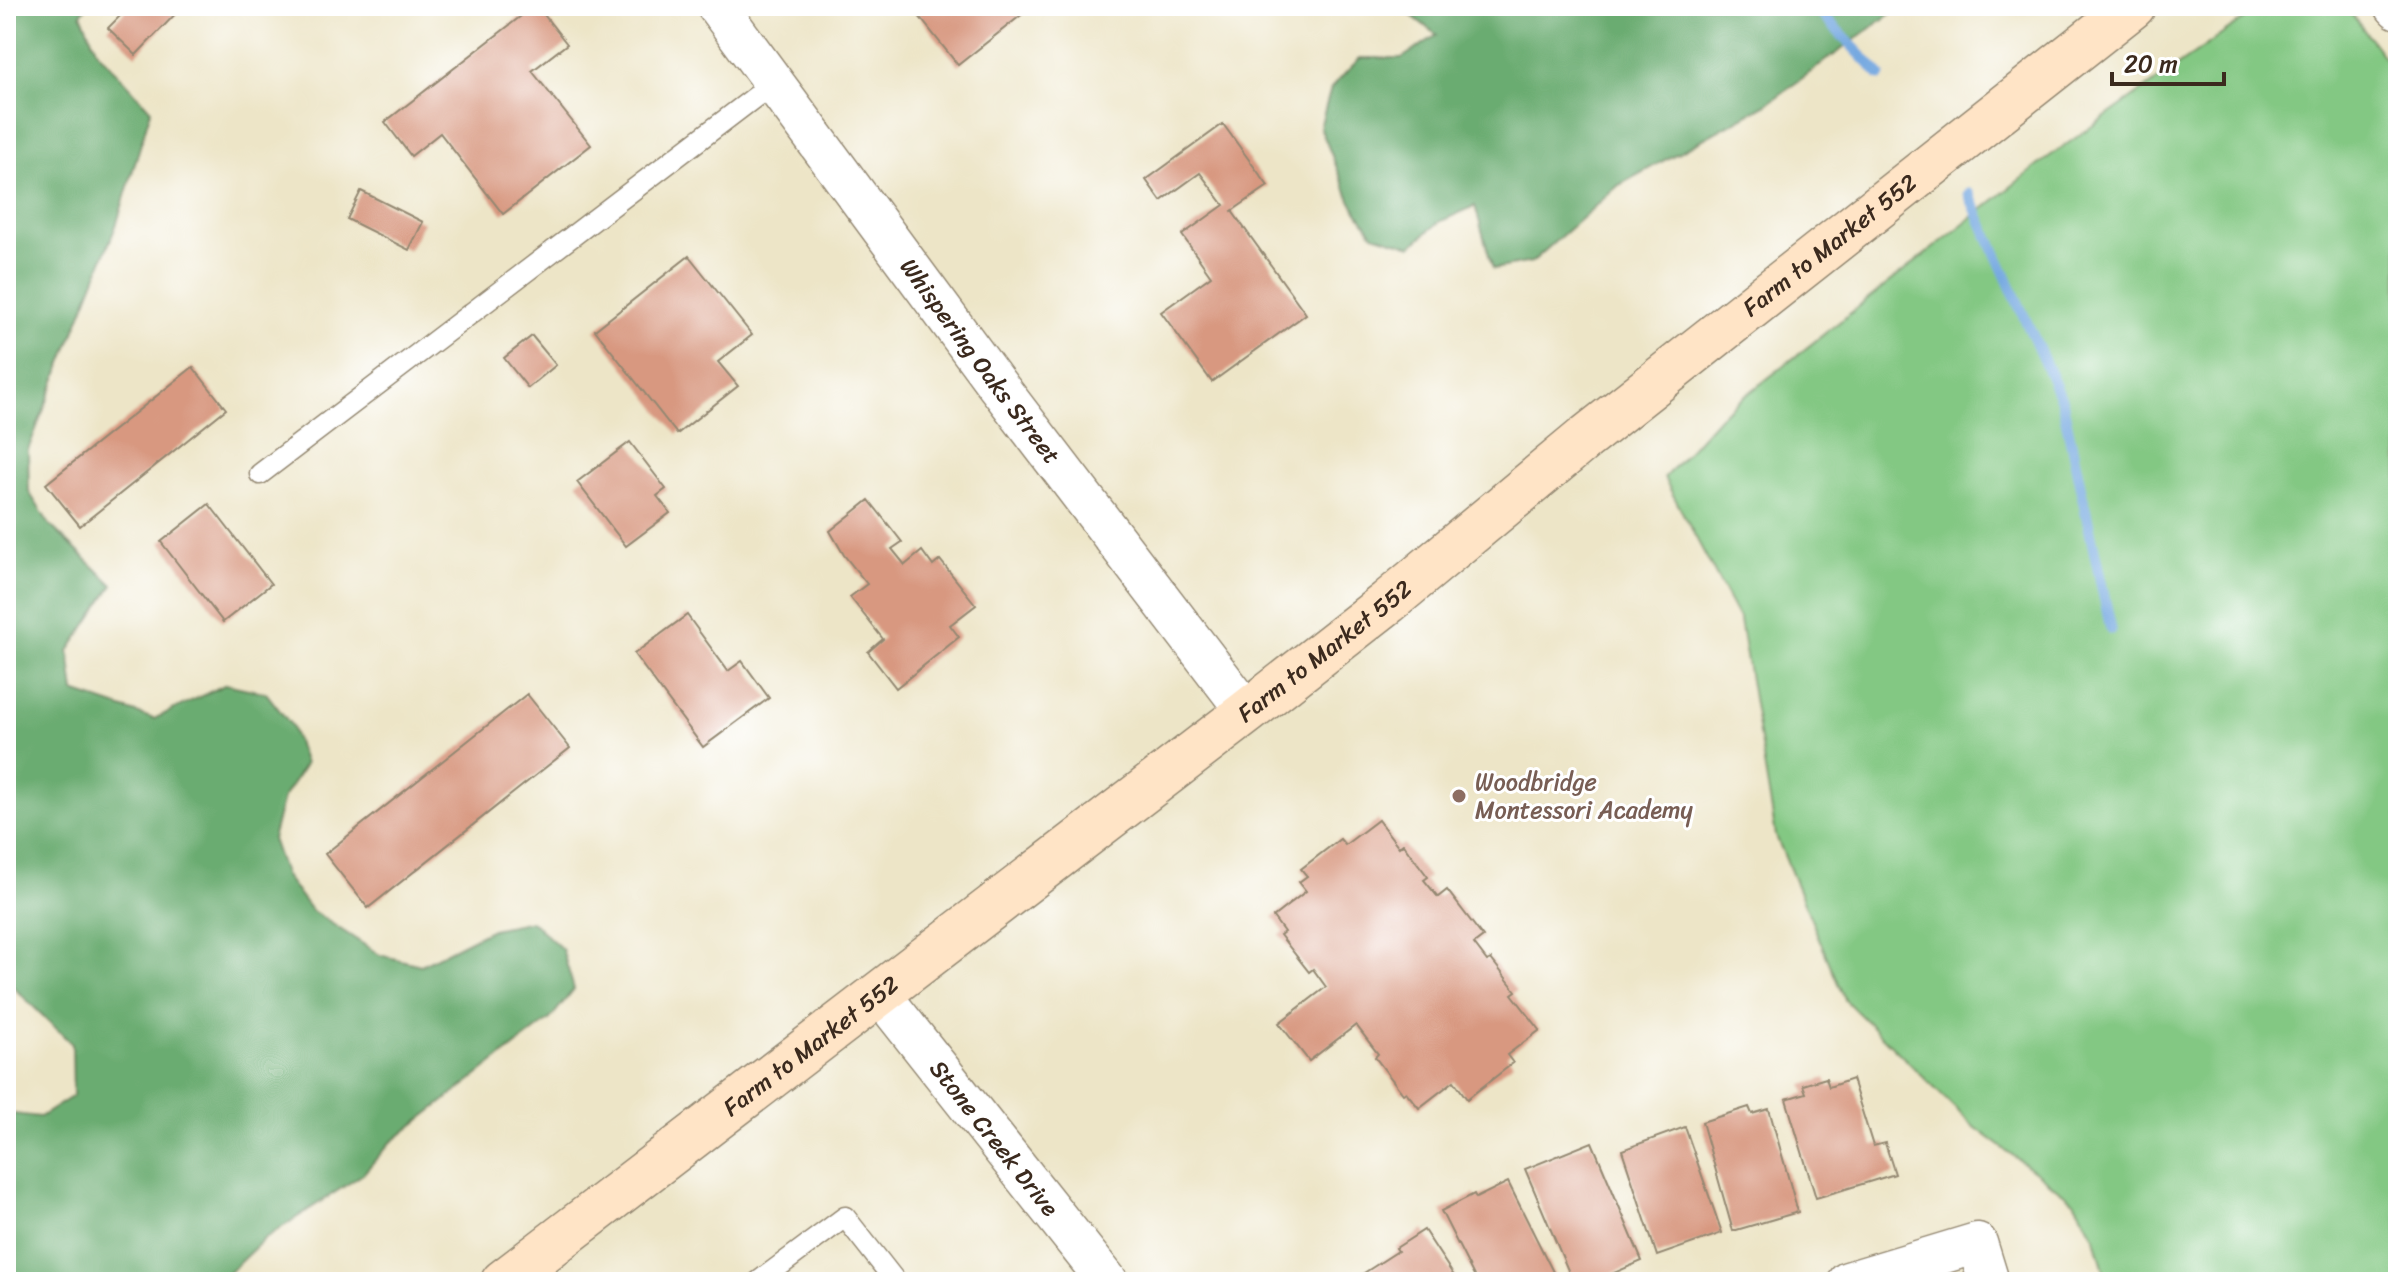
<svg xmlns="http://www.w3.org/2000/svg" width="2404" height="1288" font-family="Sriracha,sans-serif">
	<rect width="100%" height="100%" fill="#fff"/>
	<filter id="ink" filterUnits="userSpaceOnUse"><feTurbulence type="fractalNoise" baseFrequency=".0125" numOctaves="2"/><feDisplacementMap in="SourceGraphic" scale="16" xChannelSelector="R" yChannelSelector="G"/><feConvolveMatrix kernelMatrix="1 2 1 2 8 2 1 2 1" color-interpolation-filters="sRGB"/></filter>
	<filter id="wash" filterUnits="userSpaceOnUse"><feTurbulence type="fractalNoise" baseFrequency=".006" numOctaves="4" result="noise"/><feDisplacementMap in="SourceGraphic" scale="32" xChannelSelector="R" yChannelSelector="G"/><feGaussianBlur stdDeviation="1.8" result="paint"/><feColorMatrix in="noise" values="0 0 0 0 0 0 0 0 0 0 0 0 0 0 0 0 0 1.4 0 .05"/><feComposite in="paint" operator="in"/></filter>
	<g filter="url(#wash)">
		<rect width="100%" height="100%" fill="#ede5c7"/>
		<path fill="#83c883" stroke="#5f7950" stroke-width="2" d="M2262 6H2346L2398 76V1282H2107L2095 1238 2074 1201 1972 1125 1845 1000 1776 836 1740 620 1664 478 1720 416 2050 156Z"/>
		<g fill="#6aac71" stroke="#526b48" stroke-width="2">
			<path d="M6 6H87L81 14 97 51 151 110 117 223 28 450 29 492 50 525 113 585 69 651 74 692 154 719 226 684 266 693 291 725 305 764 283 798 272 839 285 876 311 910 380 955 421 965 492 929 531 921 562 949 574 989 550 1019 389 1144 363 1174 264 1239 219 1282H6V1113L40 1117 73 1096 72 1044 6 980Z"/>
			<path d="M1399 6H1901L1767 104 1619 185 1532 262 1493 269 1475 206 1439 222 1411 246 1373 234 1351 202 1320 127 1331 88 1360 58H1402L1437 35Z"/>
		</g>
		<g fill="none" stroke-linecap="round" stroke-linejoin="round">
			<g stroke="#74a8e0" stroke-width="11">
				<path d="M1814 6 1880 75"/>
				<path d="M1969 194 2062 401 2111 629"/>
			</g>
		</g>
		<g id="blocks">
			<g fill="#d89880">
				<path d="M130 6H183L136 55 108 28Z"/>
				<path d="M534 6H537L567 44 532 71 591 145 503 214 440 133 411 156 385 122Z"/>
				<path d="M911 6H1020L1025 12 958 65Z"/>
				<path d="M1223 124 1268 186 1232 211 1306 314 1212 382 1161 312 1211 276 1182 235 1224 205 1200 173 1161 201 1146 180Z"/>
				<path d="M361 191 423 222 409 250 347 219Z"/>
				<path d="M689 256 752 335 718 362 738 386 677 434 595 330Z"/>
				<path d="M532 336 556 365 528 388 504 358Z"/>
				<path d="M193 367 226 409 80 526 46 484Z"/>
				<path d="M630 442 666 489 657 496 670 513 626 546 577 482Z"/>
				<path d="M869 500 902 542 892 549 905 565 922 551 933 566 940 560 976 605 950 625 959 637 896 688 868 652 883 639 850 597 867 584 844 555 830 531Z"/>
				<path d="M209 504 271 584 223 622 161 542Z"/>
				<path d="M687 615 728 671 742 661 769 698 703 747 634 654Z"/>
				<path d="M527 694 570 748 368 908 325 854Z"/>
				<path d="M1378 820 1399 847 1403 844 1428 877 1424 880 1438 897 1447 890 1483 937 1474 944 1487 961 1491 959 1516 991 1512 994 1540 1030 1507 1055 1513 1063 1467 1099 1454 1081 1419 1108 1406 1092 1403 1094 1375 1057 1378 1054 1356 1025 1309 1061 1279 1023 1326 987 1313 969 1309 972 1280 935 1284 932 1273 917 1306 891 1299 882 1307 876 1301 869 1340 839 1345 845Z"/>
				<path d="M1826 1078 1829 1087 1852 1079 1873 1146 1885 1143 1895 1174 1816 1198 1786 1099 1806 1093 1803 1085Z"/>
				<path d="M1749 1107 1752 1114 1769 1109 1798 1212 1733 1231 1702 1122Z"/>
				<path d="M1685 1127 1722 1233 1657 1256 1622 1150Z"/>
				<path d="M1592 1142 1642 1261 1593 1282H1573L1525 1169Z"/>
				<path d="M1508 1182 1558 1282H1477L1441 1211 1474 1194 1476 1198Z"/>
				<path d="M1424 1230 1458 1282H1370L1364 1273 1398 1251 1396 1248Z"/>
			</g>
		</g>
	</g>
	<g filter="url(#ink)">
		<use href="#blocks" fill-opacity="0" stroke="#948872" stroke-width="2"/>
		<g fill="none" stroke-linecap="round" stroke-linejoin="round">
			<g stroke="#948872" stroke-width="23">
				<g id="lane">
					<path d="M260 474 775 82"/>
					<path d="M758 1282 845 1217 896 1282"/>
				</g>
			</g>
			<g stroke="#948872" stroke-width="43">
				<g id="street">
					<path id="s1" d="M717 6 994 381 1247 712"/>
					<path d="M2395 6 2398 9"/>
					<path id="s2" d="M880 994 1108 1282"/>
					<path d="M1848 1282 1977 1243 1989 1282"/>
				</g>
			</g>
			<g stroke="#948872" stroke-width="47">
				<g id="secondary">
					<path id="s3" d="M503 1282 1247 712 1388 602 1584 439 2133 6"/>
				</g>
			</g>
			<use href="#lane" stroke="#fff" stroke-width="20"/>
			<use href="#street" stroke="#fff" stroke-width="40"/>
			<use href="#secondary" stroke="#ffe4c6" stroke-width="44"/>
		</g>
	</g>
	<circle fill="#8d6e63" stroke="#fff" stroke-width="3" cx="1459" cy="796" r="8"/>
	<g text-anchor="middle" stroke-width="6" stroke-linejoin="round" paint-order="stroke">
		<g font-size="24" fill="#3b2a1e" stroke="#fff">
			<text dy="8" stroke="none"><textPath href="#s3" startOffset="1684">Farm to Market 552</textPath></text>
			<text dy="8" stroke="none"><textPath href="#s1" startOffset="442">Whispering Oaks Street</textPath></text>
			<text dy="8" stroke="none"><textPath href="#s3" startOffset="1036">Farm to Market 552</textPath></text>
			<text dy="8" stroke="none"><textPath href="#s3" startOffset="388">Farm to Market 552</textPath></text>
			<text dy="8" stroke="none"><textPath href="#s2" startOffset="184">Stone Creek Drive</textPath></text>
		</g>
		<g font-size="24" fill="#785e54" stroke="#fff" text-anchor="start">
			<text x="1475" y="790">Woodbridge<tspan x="1475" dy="28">Montessori Academy</tspan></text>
		</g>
	</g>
	<rect width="2404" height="1288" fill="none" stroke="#fff" stroke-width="32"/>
	<path d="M2112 72v12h112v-12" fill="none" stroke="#3b2a1e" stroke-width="4"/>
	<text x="2124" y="72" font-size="24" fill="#3b2a1e" stroke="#ffffff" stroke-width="6" paint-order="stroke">20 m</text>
</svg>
